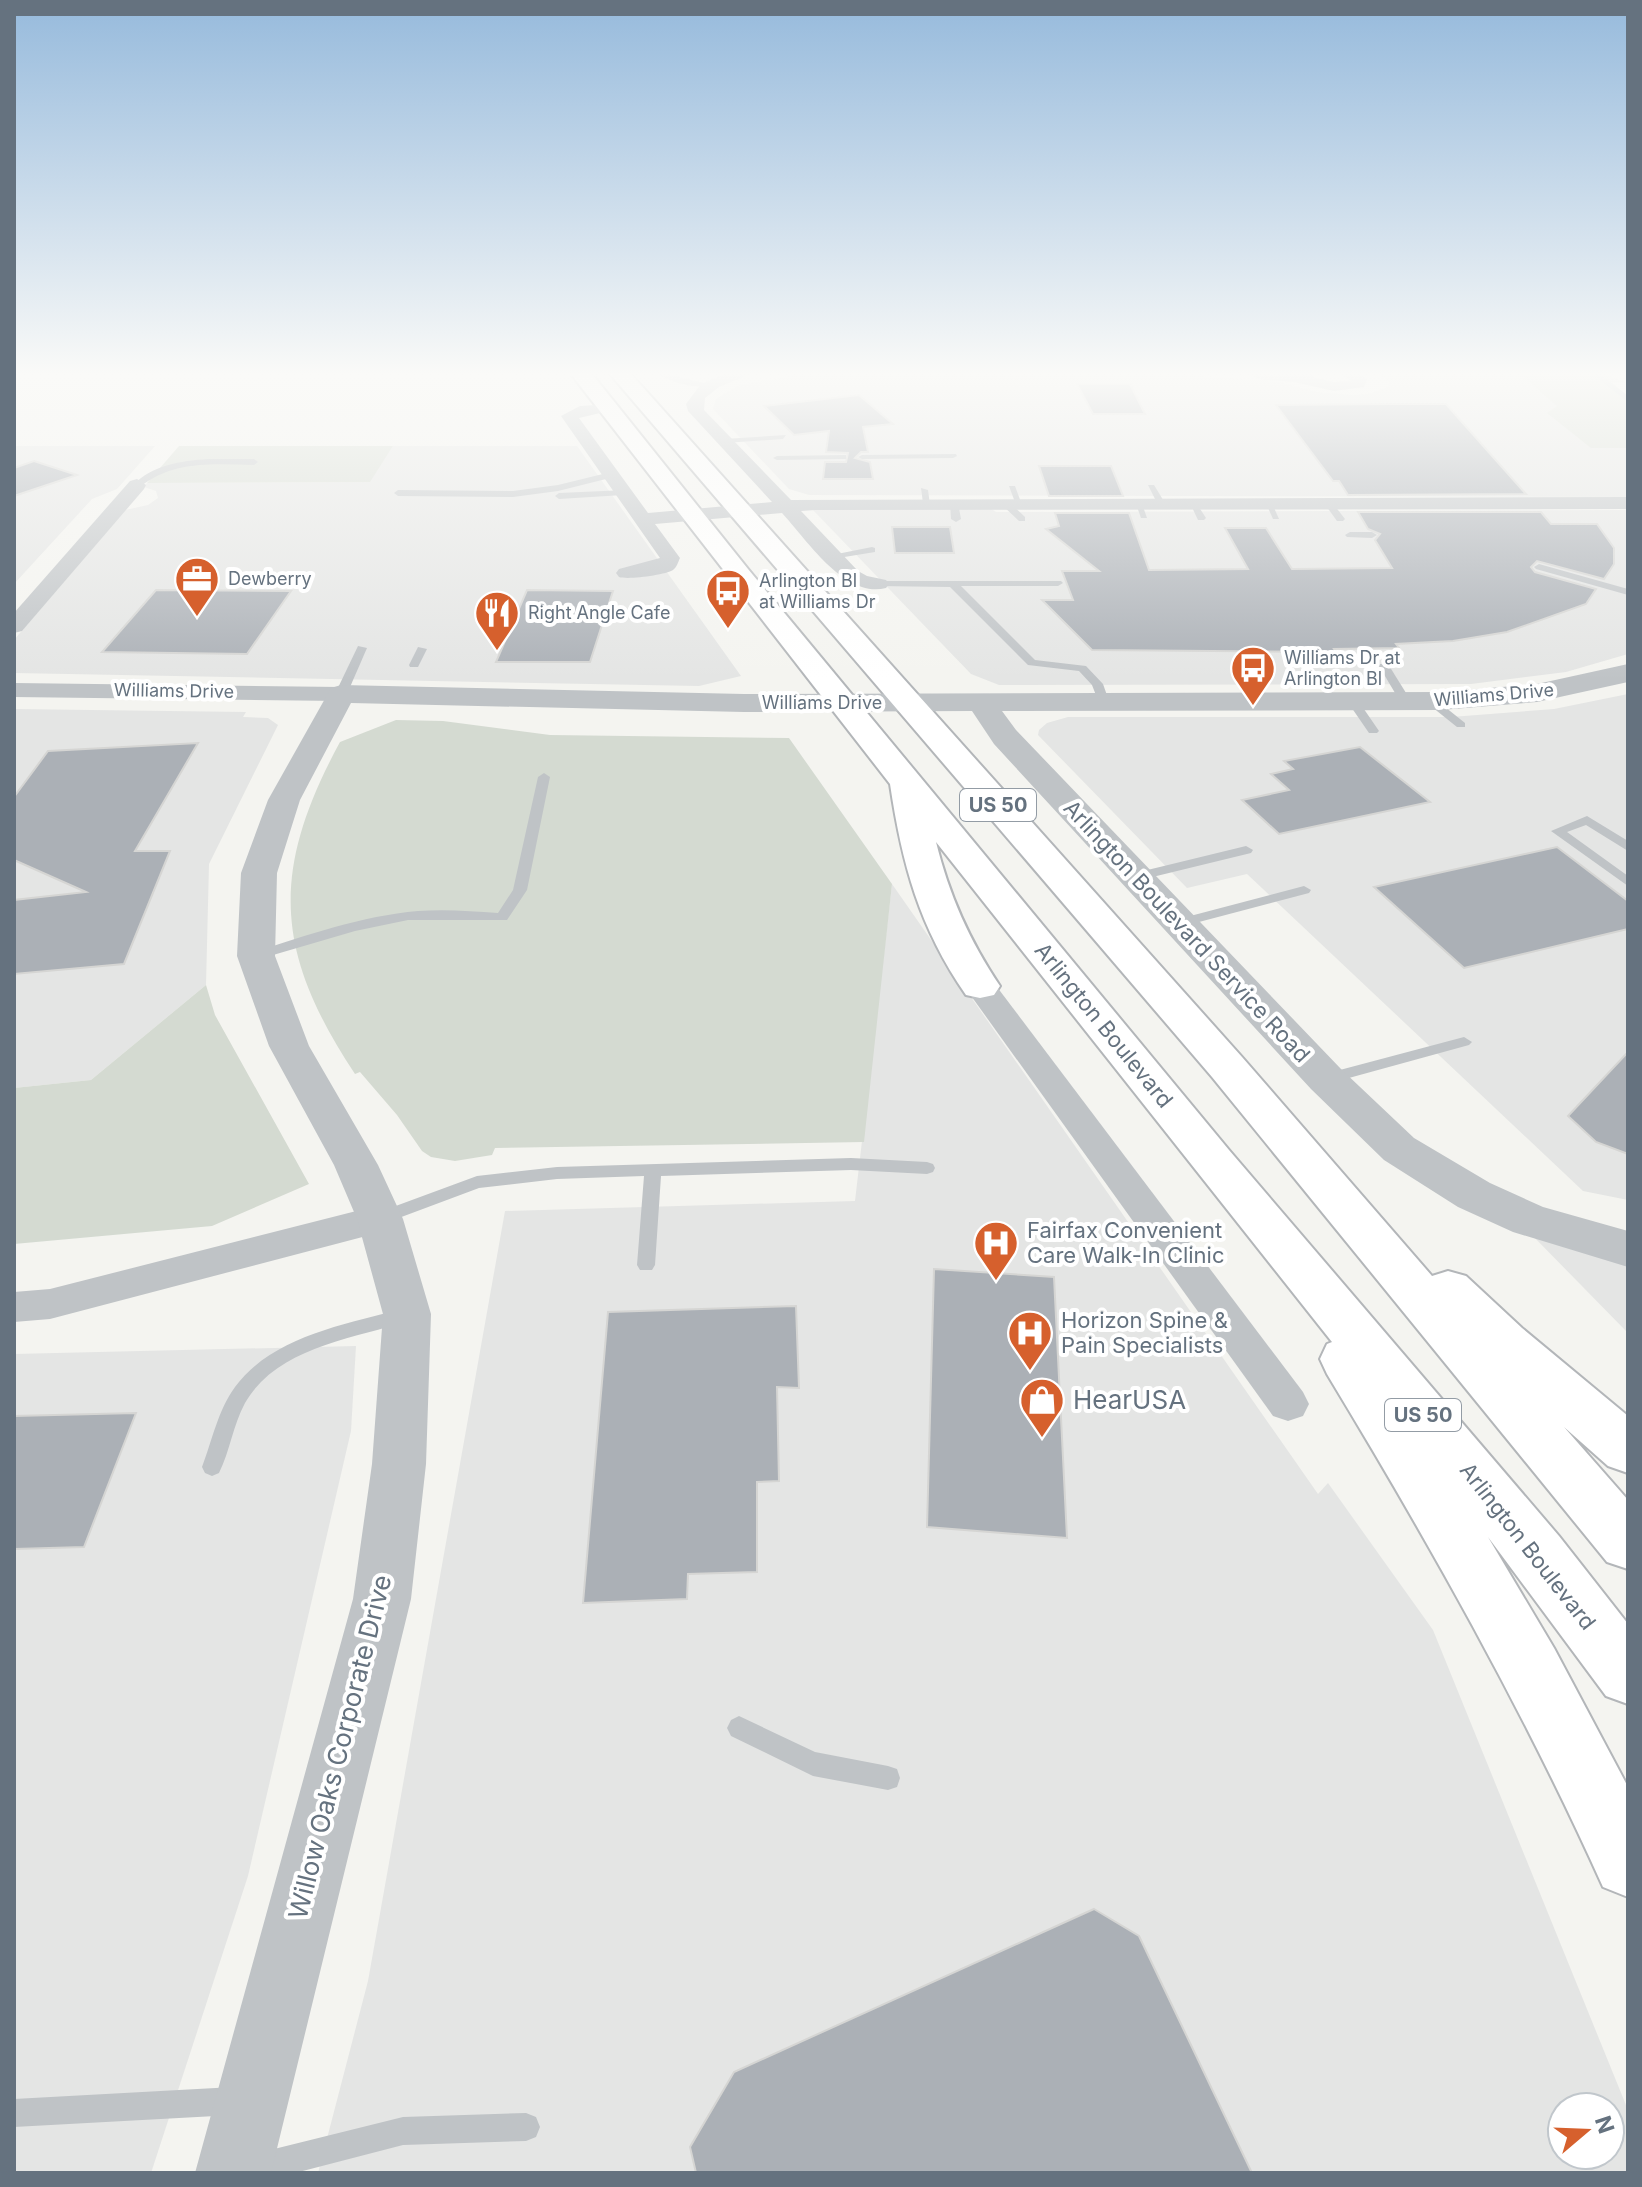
<svg xmlns="http://www.w3.org/2000/svg" width="1642" height="2187" font-family="Inter,sans-serif">
	<rect width="100%" height="100%" fill="#f4f4f0"/>
	<g fill="#e4e5e4" fill-rule="evenodd">
		<path d="M800 374H1174L1280 382 1317 392 1352 395 1368 394 1388 387 1389 382 1379 374H1558L1628 445V497L809 495 789 489 713 409 716 399 737 386Z"/>
		<path d="M14 446H155L117 489 92 499 14 584Z"/>
		<path d="M393 446H577L741 676 699 686 14 673V640L125 510 148 505 158 498 156 491 144 487 147 483 369 482Z"/>
		<path d="M990 508 996 512 1628 510V654L1566 672 1471 684 999 685 971 674 812 509Z"/>
		<path d="M1628 694V1200L1583 1191 1247 874 1187 888 1038 735 1039 730 1047 723 1068 717H1451L1554 709Z"/>
		<path d="M14 709 246 712 243 717 268 718 278 725 209 864 206 985 91 1080 14 1088Z"/>
		<path d="M892 884 1318 1494 1328 1483 1433 1630 1628 2110V2173H318L368 1981 505 1211 855 1201ZM1562 2107H1610V2155H1562Z"/>
		<path d="M1532 1235 1628 1261V1333Z"/>
		<path d="M356 1346 351 1431 248 1876 151 2173H14V1354Z"/>
	</g>
	<g fill="#d4dad1">
		<path d="M1520 374H1604L1626 382 1604 383 1628 402V448H1591L1547 413 1557 406Z"/>
		<path d="M179 446H393L370 482 147 483Z"/>
		<path d="M396 720 443 721 550 735 789 738 892 884 864 1142 495 1148 492 1155 455 1161 431 1157 422 1151 397 1115 360 1072 355 1074C274 952 270 871 340 742Z"/>
		<path d="M206 985 215 1015 309 1184 212 1226 14 1244V1088L91 1080Z"/>
	</g>
	<g fill="none" stroke-linecap="round" stroke-linejoin="round">
		<path stroke="#bbc4ca" stroke-width="5" d="M1596 374 1628 399"/>
	</g>
	<g fill="#abb0b6" stroke="#d5d5d3" stroke-width="2">
		<path d="M1077 384H1130L1145 414H1093Z"/>
		<path d="M859 395 893 424 863 427 868 452H861L855 458 870 462 873 479H823L825 462H846L848 453 826 452 829 431 794 435 764 406Z"/>
		<path d="M1391 404H1446L1526 494 1348 495 1339 481H1333L1276 405Z"/>
		<path d="M34 461 77 475 14 496V468Z"/>
		<path d="M1039 466H1111L1123 496H1049Z"/>
		<path d="M1358 512H1541L1551 524H1597L1614 548V564L1604 579 1537 561 1531 567 1535 572 1596 589 1586 604 1507 632 1453 641 1396 644 1399 648 1334 649 1336 652 1092 650 1042 600H1073L1062 571H1099L1046 529 1059 526 1055 513H1129L1149 570 1248 569 1225 528H1266L1292 569 1392 568 1375 540 1380 534 1368 529Z"/>
		<path d="M892 527H950L954 553H895Z"/>
		<path d="M156 590 291 591 247 654 102 652Z"/>
		<path d="M527 590 613 591 590 662H496Z"/>
		<path d="M198 743 135 851H170L124 964 14 974V900L86 892 14 860V797L48 751Z"/>
		<path d="M1360 747 1430 802 1279 834 1242 800 1289 790 1271 774 1293 769 1284 761Z"/>
		<path d="M1557 847 1628 901V929L1464 968 1374 887Z"/>
		<path d="M1628 1052V1154L1596 1142 1568 1116Z"/>
		<path d="M934 1269 1054 1277 1067 1538 927 1527Z"/>
		<path d="M796 1306 799 1388 777 1387 779 1481 757 1482V1572L688 1574 687 1599 583 1603 608 1312Z"/>
		<path d="M136 1413 84 1547 14 1549V1416Z"/>
		<path d="M1094 1909 1139 1936 1252 2173H696L690 2147 734 2072Z"/>
	</g>
	<g fill="none" stroke-linecap="round" stroke-linejoin="round">
		<g stroke="#b3b6b9" stroke-width="4">
			<g id="primary">
				<path d="M571 374H592L748 569 1229 1150 1559 1536 1628 1624V1704L1606 1696 1488 1537 1554 1648 1628 1787V1897L1603 1887C1523 1709 1428 1541 1327 1374L1320 1359 1327 1344 1332 1342 936 842C949 895 969 940 1000 986L994 995 980 998 966 995C919 927 902 864 890 784Z"/>
				<path d="M610 374H631L1242 1057 1432 1276 1448 1271 1466 1276 1522 1328 1628 1416V1473L1608 1466 1564 1427 1628 1500V1569L1607 1562 1212 1077Z"/>
			</g>
		</g>
		<g fill="#bfc3c6" fill-rule="evenodd">
			<path d="M657 374H668L712 385C696 390 672 382 657 374Z"/>
			<path d="M786 435 783 439 724 443 720 441 724 439Z"/>
			<path d="M956 454 957 456 953 458 862 459 858 457 862 455Z"/>
			<path d="M846 455V459H843L777 460 773 458 777 456Z"/>
			<path d="M208 459H254L258 462 254 465C214 464 173 460 140 487L133 485C153 465 180 461 208 459Z"/>
			<path d="M611 472 615 475 614 477 558 491 513 497 398 496 394 493 398 490 513 491 558 485Z"/>
			<path d="M1148 485H1154L1165 503 1164 505H1158Z"/>
			<path d="M1009 486H1015L1022 505H1016Z"/>
			<path d="M921 488 928 490 930 505 923 503Z"/>
			<path d="M626 490 627 492 623 495 559 499 555 496 559 493Z"/>
			<path d="M954 500 958 503 961 519 956 522 951 519 950 503Z"/>
			<path d="M1002 501H1008L1025 517V521H1019L1002 505Z"/>
			<path d="M1135 501H1141L1147 518H1141Z"/>
			<path d="M1189 501H1195L1206 518 1204 520H1198Z"/>
			<path d="M1265 501H1271L1279 519H1273Z"/>
			<path d="M1325 501H1331L1345 519 1343 521H1337L1324 503Z"/>
			<path d="M1350 532H1372L1377 535 1372 538 1347 537 1345 535Z"/>
			<path d="M872 547 875 548V552L832 559 827 556Z"/>
			<path d="M1539 564 1628 589V595L1536 569 1534 567Z"/>
			<path d="M879 581H1061L1063 583 1058 586H961L1035 660 1086 666 1103 684 1109 701 1099 703 1092 685 1079 671 1028 665 950 587 876 586V582Z"/>
			<path d="M358 646 367 648 347 694 337 696 335 694Z"/>
			<path d="M418 647 427 649 418 667H410L409 665Z"/>
			<path d="M1380 664H1388L1411 701 1409 703H1401L1379 666Z"/>
			<path d="M1349 699H1357L1379 731 1377 733H1369L1347 701Z"/>
			<path d="M1427 699H1435L1465 723V727H1457L1427 703Z"/>
			<path d="M544 773 550 777 527 890 507 920H408L355 931 256 960 249 956 251 953C305 936 361 916 418 911 445 909 471 911 498 913L513 890 538 777Z"/>
			<path d="M1587 816 1628 841V851L1586 825 1567 832 1628 876V886L1551 831Z"/>
			<path d="M1246 846 1253 850 1251 853 1136 881 1129 877 1131 874Z"/>
			<path d="M1304 886 1311 890 1309 893 1180 927 1173 923 1175 920Z"/>
			<path d="M1464 1037 1472 1042 1469 1045 1327 1084 1319 1079 1321 1075Z"/>
			<path d="M851 1158 927 1162 933 1164 935 1168 933 1172 927 1174 851 1170 661 1176 655 1265 652 1270H640L637 1265 644 1176 557 1179 479 1188 380 1225 374 1224 371 1219 374 1214 477 1176 557 1167Z"/>
			<path d="M401 1309 408 1311 410 1316 408 1321C353 1339 277 1347 245 1403 233 1425 230 1451 219 1473L212 1476 205 1473 202 1467C212 1441 218 1410 235 1387 273 1336 344 1325 401 1309Z"/>
			<path d="M739 1716 815 1752 888 1766 897 1769 900 1778 897 1787 888 1790 813 1776 731 1736 727 1728 731 1720Z"/>
			<path d="M234 2087 244 2091 248 2101 244 2111 234 2115 14 2127V2099Z"/>
			<path d="M526 2113 536 2117 540 2127 536 2137 526 2141 403 2145 295 2173H223L228 2163 238 2158 403 2117Z"/>
		</g>
		<g fill="#bfc3c6" fill-rule="evenodd">
			<path d="M724 374H750L719 387 705 398 704 410 791 500 1628 497V509L815 510 801 511 858 571 867 576 886 580 889 584 886 588C845 599 807 540 782 513L655 524 680 558C678 562 677 567 673 570 665 575 628 580 619 577L616 573 619 569 660 558 561 416 580 406 613 404 615 407 613 410 579 418 648 513 772 502 688 411 686 404 701 384Z"/>
			<path d="M1250 374H1314L1312 377 1334 382 1351 381 1341 374H1361L1367 379 1364 387 1334 391 1294 382 1258 379Z"/>
			<path d="M137 479 146 485 144 489 22 631 14 633V613L130 481Z"/>
			<path d="M14 683 341 687 349 689 353 694 349 699 341 701 14 697Z"/>
			<path d="M980 976 991 979 1303 1392 1309 1404 1303 1416 1288 1421 1273 1416 964 986 969 979Z"/>
			<path d="M380 1205 393 1209 399 1219 393 1229 50 1319 14 1322V1292L50 1289Z"/>
		</g>
		<path fill="#bfc3c6" fill-rule="evenodd" d="M1628 664V682L1537 702 1441 710 1002 711 1016 730 1341 1069 1414 1138 1490 1183 1543 1207 1628 1231V1267L1513 1232 1458 1207 1384 1160 1311 1089 994 744 972 711 744 712 351 703 300 800 277 873 275 956 309 1046 378 1165 403 1219 431 1314 426 1464 411 1599 271 2173H195L353 1599 372 1464 383 1314 357 1219 334 1165 269 1046 237 956 241 873 268 800 331 688 341 685 744 694 1441 692 1537 684Z"/>
		<use href="#primary" fill="#fff" fill-rule="evenodd"/>
	</g>
	<linearGradient id="sky" x2="0" y2="1"><stop stop-color="#96badc"/><stop offset="0.55" stop-color="#fafaf8"/><stop offset="1" stop-color="#fafaf8" stop-opacity="0"/></linearGradient>
	<rect width="1642" height="680" fill="url(#sky)"/>
	<defs>
		<g id="office-pin" transform="scale(2.3)"><path d="M0 17L-7.5 6A9.5 9.5 0 1 1 7.5 6Z" fill="#d6602d" stroke="#fff"/><path d="M-6-3h4V-5.5h4V-3h4V5H-6ZM-1-4.5V-3h2v-1.5ZM-6 0V1H6V0Z" fill="#fff"/></g>
		<g id="bus-pin" transform="scale(2.3)"><path d="M0 17L-7.5 6A9.5 9.5 0 1 1 7.5 6Z" fill="#d6602d" stroke="#fff"/><path d="M-5-6H5V4H4V6H2V4H-2V6H-4V4H-5ZM-3.5-4V0h7V-4ZM-3.5 1.2v1.5H-2V1.2ZM2 1.2v1.5H3.5V1.2Z" fill="#fff"/></g>
		<g id="restaurant-pin" transform="scale(2.3)"><path d="M0 17L-7.5 6A9.5 9.5 0 1 1 7.5 6Z" fill="#d6602d" stroke="#fff"/><path d="M-5-6h1v4h1v-4h1v4h1v-4h1v5L-1.5 .5V6h-2V.5L-5-1ZM5-6V6H3V1.5H1.5Q1.5-4 5-6Z" fill="#fff"/></g>
		<g id="hospital-pin" transform="scale(2.3)"><path d="M0 17L-7.5 6A9.5 9.5 0 1 1 7.5 6Z" fill="#d6602d" stroke="#fff"/><path d="M-5-5h3v3.5h4V-5h3V5h-3V1.5h-4V5h-3Z" fill="#fff"/></g>
		<g id="shop-pin" transform="scale(2.3)"><path d="M0 17L-7.5 6A9.5 9.5 0 1 1 7.5 6Z" fill="#d6602d" stroke="#fff"/><path d="M-5-2.5h2.3a2.7 3.5 0 0 1 5.4 0H5L5.5 6h-11ZM-1.5-2.5h3a1.5 2.3 0 0 0-3 0Z" fill="#fff"/></g>
	</defs>
	<g fill-rule="evenodd">
		<use href="#office-pin" x="197" y="579"/>
		<use href="#bus-pin" x="728" y="591"/>
		<use href="#restaurant-pin" x="497" y="613"/>
		<use href="#bus-pin" x="1253" y="668"/>
		<use href="#hospital-pin" x="996" y="1243"/>
		<use href="#hospital-pin" x="1030" y="1333"/>
		<use href="#shop-pin" x="1042" y="1400"/>
	</g>
	<g text-anchor="middle" stroke-width="8" stroke-linejoin="round" paint-order="stroke">
		<g font-size="18" fill="#65727f" stroke="#fff" text-anchor="start">
			<text x="228" y="585">Dewberry</text>
			<text x="759" y="587">Arlington Bl<tspan x="759" dy="21">at Williams Dr</tspan></text>
			<text x="528" y="619">Right Angle Cafe</text>
			<text x="1284" y="664">Williams Dr at<tspan x="1284" dy="21">Arlington Bl</tspan></text>
		</g>
		<g font-size="18" fill="#65727f" stroke="#fff">
			<text transform="translate(174 691) rotate(1)" y="6">Williams Drive</text>
			<text transform="translate(1494 695) rotate(-5)" y="6">Williams Drive</text>
			<text x="822" y="709">Williams Drive</text>
		</g>
		<g fill="#fff" stroke="#939ca5" stroke-width="2">
			<rect x="960" y="789" width="76" height="32" rx="6"/>
			<rect x="1385" y="1399" width="76" height="32" rx="6"/>
		</g>
		<g font-size="20" font-weight="bold" fill="#65727f">
			<text x="998" y="812">US 50</text>
			<text x="1423" y="1422">US 50</text>
		</g>
		<g font-size="22" fill="#65727f" stroke="#fff">
			<text transform="translate(1187 931) rotate(47)" y="8">Arlington Boulevard Service Road</text>
			<text transform="translate(1104 1025) rotate(51)" y="8">Arlington Boulevard</text>
			<text transform="translate(1528 1546) rotate(52)" y="8">Arlington Boulevard</text>
		</g>
		<g font-size="22" fill="#65727f" stroke="#fff" text-anchor="start">
			<text x="1027" y="1238">Fairfax Convenient<tspan x="1027" dy="25">Care Walk-In Clinic</tspan></text>
			<text x="1061" y="1328">Horizon Spine &amp;<tspan x="1061" dy="25">Pain Specialists</tspan></text>
		</g>
		<g font-size="26" fill="#65727f" stroke="#fff" text-anchor="start">
			<text x="1073" y="1409">HearUSA</text>
		</g>
		<g font-size="26" fill="#65727f" stroke="#fff">
			<text transform="translate(340 1747) rotate(-76)" y="9">Willow Oaks Corporate Drive</text>
		</g>
	</g>
	<rect width="1642" height="2187" fill="none" stroke="#65727f" stroke-width="32"/>
	<g transform="translate(1586 2131) rotate(71)"><circle r="38" fill="#ffffff" stroke="#c1c7cc" stroke-width="2"/>
	<path d="M0-6L14 30L0 20L-14 30Z" fill="#d6602d"/>
	<text y="-12" font-size="22" font-weight="bold" text-anchor="middle" fill="#65727f">N</text>
	</g>
</svg>
